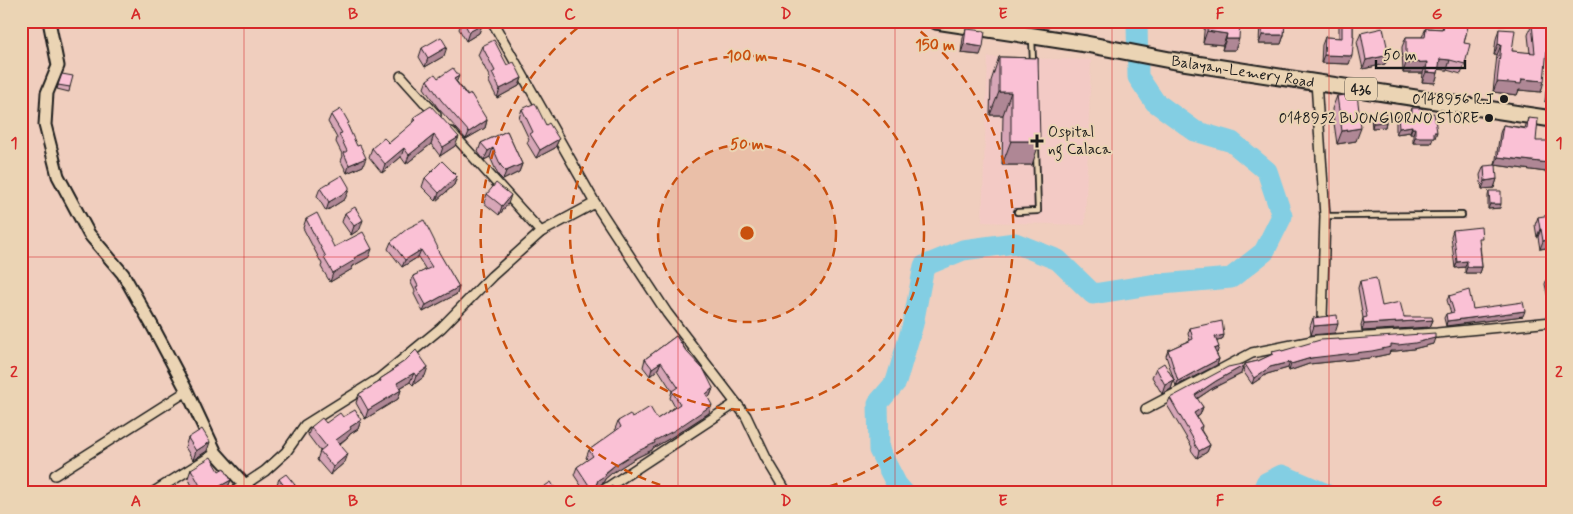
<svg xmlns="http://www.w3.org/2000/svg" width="1573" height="514" font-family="Mynerve,sans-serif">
	<rect width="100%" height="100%" fill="#f0cebe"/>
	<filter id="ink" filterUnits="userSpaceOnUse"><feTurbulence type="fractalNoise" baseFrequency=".02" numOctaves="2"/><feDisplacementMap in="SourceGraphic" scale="10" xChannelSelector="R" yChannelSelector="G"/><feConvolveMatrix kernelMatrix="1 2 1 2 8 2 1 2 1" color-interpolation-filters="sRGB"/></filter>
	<g filter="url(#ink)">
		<path fill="#f3cac5" d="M988 57 1091 60 1085 225 982 222Z"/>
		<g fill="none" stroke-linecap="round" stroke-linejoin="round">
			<g stroke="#83cee3" stroke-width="21">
				<path d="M904 493 897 485 879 450 878 403 896 382 913 324 924 266 963 250 1015 243 1058 260 1093 294 1150 285 1231 278 1264 252 1282 216 1267 171 1232 142 1195 131 1155 102 1138 77 1137 21"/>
				<path d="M1262 493 1266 483 1282 475 1324 493"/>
			</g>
			<g stroke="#1c1c1c" stroke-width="8">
				<g id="service">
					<path d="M1032 38 1033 62"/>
					<path d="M1017 212 1038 211 1036 148"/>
					<path d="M1325 216 1462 215"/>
				</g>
			</g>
			<g stroke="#1c1c1c" stroke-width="12">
				<g id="minor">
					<path d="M492 21 595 203 667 313 746 416 766 458 787 493"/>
					<path d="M401 76 436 115"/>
					<path d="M1316 82 1325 216 1322 319"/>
					<path d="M451 132 541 232"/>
					<path d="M1146 409 1252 353 1317 340 1437 333 1552 322"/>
					<path d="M55 475 187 391"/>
					<path d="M152 493 216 453"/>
					<path d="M232 493 265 471 286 452 305 425 380 378 441 328 492 276 541 232 595 203"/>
					<path d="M599 493 736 403"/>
				</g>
			</g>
			<g stroke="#1c1c1c" stroke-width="15">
				<path id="tertiary" d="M49 21 58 66 47 93 45 125 58 176 89 234 123 274 153 327 187 391 216 453 252 493"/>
			</g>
			<g stroke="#1c1c1c" stroke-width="19">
				<g id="primary">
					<path id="s1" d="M936 21 1086 44 1170 60 1552 119"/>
				</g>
			</g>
			<use href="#service" stroke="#ebd4b4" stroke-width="4.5"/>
			<use href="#minor" stroke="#ebd4b4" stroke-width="9"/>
			<use href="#tertiary" stroke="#ebd4b4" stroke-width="11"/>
			<use href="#primary" stroke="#ebd4b4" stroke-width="15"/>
		</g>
		<g fill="#d7a6b7" stroke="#1c1c1c">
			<path d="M459 21H481L482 25 479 33 466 41 459 29 461 24Z"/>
			<path d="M530 21H559L557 28 530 23Z"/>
			<path d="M1205 21H1240L1235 50H1222L1223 45 1203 43Z"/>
			<path d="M1260 21H1285L1284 35 1281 44H1259Z"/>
			<path d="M1339 21H1353V36L1349 64 1321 63 1322 45 1325 37 1339 38Z"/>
			<path d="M1444 21H1469L1464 43 1465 64 1461 74 1447 70 1439 69 1435 83 1422 82 1423 73H1403L1402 47 1406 37H1422L1426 28 1442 29Z"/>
			<path d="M1552 22V42L1549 48 1547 49 1541 92 1519 90 1517 95 1493 92 1497 55H1494L1496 39 1499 29 1512 51 1530 53 1528 35 1532 24Z"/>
			<path d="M966 29 980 55 961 53 963 38Z"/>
			<path d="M1361 33 1389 55 1385 64 1363 69 1357 42Z"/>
			<path d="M482 46 522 78 519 86 497 98 489 82 490 78 478 55Z"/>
			<path d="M422 48 444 56 425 67 419 57Z"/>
			<path d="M999 57 1038 58 1032 165H1002L1003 115H990L991 81Z"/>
			<path d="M62 74 70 87 69 92 57 89Z"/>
			<path d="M438 78 457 82 487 120 485 128 466 139 438 108 424 88 427 80Z"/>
			<path d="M1549 84H1552L1545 102 1546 92Z"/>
			<path d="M1337 96 1356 141 1337 144 1332 109Z"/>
			<path d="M1412 108 1422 115 1435 138H1433L1431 143H1413V134H1410V132L1396 134V122L1398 116 1410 114Z"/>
			<path d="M522 109 546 125 559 139 555 148 536 158 527 143 529 139 519 118Z"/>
			<path d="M1373 113 1386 122 1385 127 1372 128 1371 118Z"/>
			<path d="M331 115 348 126 363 166 347 173 341 161 343 156 336 142 337 138 328 122Z"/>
			<path d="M414 117 455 146 440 156 431 144 406 164 401 157 382 173 369 157 372 148 389 143 412 124Z"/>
			<path d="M1528 118 1536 141 1549 163 1546 172 1495 165 1500 133 1503 125 1525 128Z"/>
			<path d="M507 131 522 164 519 172 503 180 498 175 490 157 484 160 478 152 481 143Z"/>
			<path d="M1484 166 1497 179 1494 188 1482 189 1480 175Z"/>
			<path d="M457 176 454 185 436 201 422 187 425 178Z"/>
			<path d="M320 188 345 199 326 211 317 196Z"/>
			<path d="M1489 191 1500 208 1488 209V196Z"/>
			<path d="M487 194 508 204 499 215 484 203Z"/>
			<path d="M345 213 360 229 351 235 342 222Z"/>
			<path d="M1538 217 1552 220V247L1540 249 1538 237H1537L1535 225Z"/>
			<path d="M306 219 334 247 369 257 353 266 352 269 330 282 321 267 322 264 303 228Z"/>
			<path d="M1453 230 1480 244 1482 267 1480 273H1465V267L1455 268 1451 236Z"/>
			<path d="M391 242 437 250 459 287 457 294 423 312 414 294 415 291 411 283 413 276 426 270 418 257 402 267 388 249Z"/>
			<path d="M1552 270V312H1551L1545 284 1550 271Z"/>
			<path d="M1360 281 1382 306 1404 317 1433 320 1430 327 1362 331 1361 325 1363 318 1358 288Z"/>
			<path d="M1449 296 1473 309 1523 316 1446 326 1444 318 1446 314 1451 313 1447 300Z"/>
			<path d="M1313 318 1335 333 1311 335 1310 327Z"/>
			<path d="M1190 328 1224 335 1222 340 1217 341V353H1216L1219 359 1217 365 1176 386 1174 380 1171 389 1162 394 1152 377 1156 368 1174 380 1166 356 1168 350 1190 340 1188 334Z"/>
			<path d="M676 336 713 388 710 396 708 398 709 413 672 437 653 448 652 450 634 459 612 473 605 479 603 483 596 487 597 489 603 492 617 493H586L574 475 577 467 588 460 586 458 589 450 616 431 615 429 618 421 632 418 657 419 675 407 670 398 672 391 658 369 650 376 643 367 645 359Z"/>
			<path d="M1339 340 1433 344 1413 349 1396 351H1390L1389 354 1370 358 1309 364 1289 371 1288 368 1267 374 1252 384 1243 371 1245 364 1258 361 1271 355 1272 352 1282 351Z"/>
			<path d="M405 361 425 376 413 385 410 382 400 388 401 390 398 399 365 419 356 403 359 394 379 382 380 379 392 371 393 369Z"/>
			<path d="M1241 374 1213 388 1197 399 1203 407 1200 415 1197 417 1202 426 1201 430 1210 445 1207 452 1197 458 1191 450 1192 447 1167 405 1170 398Z"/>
			<path d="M343 417 361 420 358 429 350 434 348 437 340 444 345 462 330 475 317 460 320 451 308 435 311 427 326 423Z"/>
			<path d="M188 438 207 451 193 460 185 447Z"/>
			<path d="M191 469 219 471 231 480 227 489 221 493H196L188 478Z"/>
			<path d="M279 479 294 490 290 493H284L277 484Z"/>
		</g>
		<g fill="#af8795" stroke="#1c1c1c">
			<path d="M482 25 479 33 466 41 469 32Z"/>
			<path d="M1207 31 1227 34 1223 45 1203 43Z"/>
			<path d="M1262 35H1284L1281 44H1259Z"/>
			<path d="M1548 38H1552V42L1549 48 1544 49Z"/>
			<path d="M1226 39H1239L1235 50H1222Z"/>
			<path d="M964 44 983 47 980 55 961 53Z"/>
			<path d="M1498 44 1501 45 1497 55H1494Z"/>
			<path d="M447 47 444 56 425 67 428 58Z"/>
			<path d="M1324 55 1352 56 1349 64 1321 63Z"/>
			<path d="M1389 55 1385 64 1363 69 1366 60Z"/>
			<path d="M1440 59 1450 60 1447 70 1436 69Z"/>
			<path d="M1427 62 1423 73H1403L1406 63Z"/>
			<path d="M1426 72 1438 73 1435 83 1422 82Z"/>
			<path d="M459 76 456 83 454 79Z"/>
			<path d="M522 78 519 86 497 98 500 89Z"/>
			<path d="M1522 79 1544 81 1541 92 1519 90 1517 95 1493 92 1497 82Z"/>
			<path d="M999 92H1011L1003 115H990Z"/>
			<path d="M1548 93 1552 94V103L1545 102Z"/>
			<path d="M487 120 485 128 466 139 469 132Z"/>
			<path d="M1386 122 1385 127 1372 128 1373 123Z"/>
			<path d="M1412 126 1410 132 1396 134 1399 128Z"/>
			<path d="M1361 128 1356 141 1337 144 1342 131Z"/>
			<path d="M1412 128H1415L1413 134H1410Z"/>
			<path d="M1434 132H1437L1435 138H1433L1431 143H1413L1415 137Z"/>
			<path d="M434 135 431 144 406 164 409 155Z"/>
			<path d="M459 137 455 146 440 156 443 147Z"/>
			<path d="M559 139 555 148 536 158 540 150Z"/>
			<path d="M1011 141H1040L1032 165H1002Z"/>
			<path d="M404 148 401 157 382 173 385 164Z"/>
			<path d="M493 148 490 157 484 160 488 151Z"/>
			<path d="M1498 157 1549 163 1546 172 1495 165Z"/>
			<path d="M366 158 363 166 347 173 349 165Z"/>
			<path d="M522 164 519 172 503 180 506 171Z"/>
			<path d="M457 176 454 185 436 201 439 193Z"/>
			<path d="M1497 179 1494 188 1482 189 1485 181Z"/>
			<path d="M349 190 345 199 326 211 329 202Z"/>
			<path d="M511 195 508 204 499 215 502 206Z"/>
			<path d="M1490 204H1501L1500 208 1488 209Z"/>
			<path d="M363 220 360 229 351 235 354 226Z"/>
			<path d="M1540 229H1541L1538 237H1537Z"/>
			<path d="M1552 239V247L1540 249 1543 241Z"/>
			<path d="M372 249 369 257 353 266 352 269 330 282 333 273 354 258Z"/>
			<path d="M421 250 418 257 402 267 405 260Z"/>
			<path d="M1467 261 1465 267 1455 268 1457 262Z"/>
			<path d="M1467 267H1482L1480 273H1465Z"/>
			<path d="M459 287 457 294 423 312 426 305Z"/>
			<path d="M1525 311 1523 316 1446 326 1447 321Z"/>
			<path d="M1433 320 1430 327 1362 331 1364 324Z"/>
			<path d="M1338 324 1335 333 1311 335 1314 326Z"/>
			<path d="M1224 335 1222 340 1213 342 1215 337Z"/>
			<path d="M1435 338 1433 344 1413 349 1396 351H1390L1389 354 1370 358 1309 364 1289 371 1291 364 1311 358 1391 344Z"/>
			<path d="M1219 347 1217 353 1212 354 1214 349Z"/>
			<path d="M1219 359 1217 365 1176 386 1178 381Z"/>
			<path d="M661 362 658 369 650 376 652 368Z"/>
			<path d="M1290 362 1288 368 1267 374 1252 384 1254 378 1270 367Z"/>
			<path d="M1243 366 1241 374 1213 388 1192 402 1195 395 1216 381Z"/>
			<path d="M428 367 425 376 413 385 416 376Z"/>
			<path d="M414 373 410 382 393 392 397 383Z"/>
			<path d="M1174 380 1171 389 1162 394 1165 385Z"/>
			<path d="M713 388 710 396 703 402 706 394Z"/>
			<path d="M401 390 398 399 365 419 368 410Z"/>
			<path d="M712 405 709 413 672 437 653 448 652 450 634 459 612 473 605 479 603 483 595 488 593 493 598 480 615 465Z"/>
			<path d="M1203 407 1200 415 1192 420 1194 413Z"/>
			<path d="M361 420 358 429 350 434 348 437 333 448 336 440 350 427Z"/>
			<path d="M210 442 207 451 193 460 196 451Z"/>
			<path d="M1210 445 1207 452 1197 458 1199 451Z"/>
			<path d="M348 454 345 462 330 475 333 467Z"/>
			<path d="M231 480 227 489 221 493H208Z"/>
			<path d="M295 485 294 490 290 493H287L288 491Z"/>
		</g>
		<g fill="#fac1d5" stroke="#1c1c1c">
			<path d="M463 21H481L482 25 469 32Z"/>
			<path d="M1208 21H1240L1239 39H1226L1227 34 1207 31Z"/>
			<path d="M1263 21H1285L1284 35H1262Z"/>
			<path d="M1342 21H1353V36H1354L1352 56 1324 55 1325 37 1342 38Z"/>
			<path d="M1445 21H1469L1464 43 1470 44 1465 64 1450 60 1440 59 1438 73 1426 72 1427 62 1406 63V37H1425L1426 28 1443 29Z"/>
			<path d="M1552 22V38H1548L1544 81 1522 79 1521 84 1497 82 1501 45 1498 44 1499 29 1515 30 1512 51 1535 53 1532 24Z"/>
			<path d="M1383 28 1389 55 1366 60 1361 33Z"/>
			<path d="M966 29 985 31 983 47 964 44Z"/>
			<path d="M441 37 447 47 428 58 422 48Z"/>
			<path d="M494 40 507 65 514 62 522 78 500 89 492 73 495 71 482 46Z"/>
			<path d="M999 57 1038 58 1040 141H1011V92H999Z"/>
			<path d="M453 68 459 76 454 79 467 96 471 94 487 120 469 132 441 100 427 80 435 74 438 78Z"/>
			<path d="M62 74 73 76 70 87 58 85Z"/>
			<path d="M1549 84H1552V94L1548 93Z"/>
			<path d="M1357 94 1361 128 1342 131 1337 96Z"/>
			<path d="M535 103 546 125 549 123 559 139 540 150 530 134 533 132 522 109Z"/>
			<path d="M431 106 459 137 443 147 434 135 409 155 404 148 385 164 372 148 384 138 389 143 416 120 414 117Z"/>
			<path d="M1412 108H1422V115L1434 113 1437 132H1434V137H1415V128H1412V126L1399 128 1398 116 1412 113Z"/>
			<path d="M341 109 349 123 347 124 357 146 360 145 366 158 349 165 344 153 347 151 339 134 342 133 331 115Z"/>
			<path d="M1385 112 1386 122 1373 123V113Z"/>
			<path d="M1528 118 1538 119 1536 141H1550L1549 163 1498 157 1503 125 1527 129Z"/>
			<path d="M507 131 522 164 506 171 501 166 493 148 488 151 481 143Z"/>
			<path d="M442 161 457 176 439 193 425 178Z"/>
			<path d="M1496 165 1497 179 1485 181 1484 166Z"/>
			<path d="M342 175 349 187V190L329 202 320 188Z"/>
			<path d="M496 183 511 195 502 206 487 194Z"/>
			<path d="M1489 191H1501V204H1490Z"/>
			<path d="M355 207 363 220 354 226 345 213Z"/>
			<path d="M317 213 334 247 363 232 372 249 354 258 355 260 333 273 324 258 326 257 306 219Z"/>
			<path d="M1550 215 1551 220H1552V239L1543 241 1541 229H1540L1538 217Z"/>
			<path d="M424 220 438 248 437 249 459 287 426 305 416 287 418 286 413 276 432 267 421 250 405 260 391 242 408 228Z"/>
			<path d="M1481 227 1482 238H1479L1482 267H1467V261L1457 262 1453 230Z"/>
			<path d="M1552 270V279L1550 271Z"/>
			<path d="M1376 278 1382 306 1400 302 1404 317H1432L1433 320 1364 324 1363 318 1367 317 1360 281Z"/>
			<path d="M1469 290 1473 309 1523 302 1525 311 1447 321 1446 314 1454 312 1449 296Z"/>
			<path d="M1337 315 1338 324 1314 326 1313 318Z"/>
			<path d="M1222 321 1224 335 1215 337 1219 347 1214 349 1219 359 1178 381 1168 350 1193 339 1190 328Z"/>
			<path d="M1435 333V338L1415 343 1398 345 1391 344V347L1372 351 1311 358 1291 364 1290 362 1270 367 1254 378 1245 364 1258 361 1273 354 1272 352 1281 350 1282 351 1320 340 1339 339V340Z"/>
			<path d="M676 336 686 351 704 370 713 388 706 394 712 405 675 430 654 441 655 443 636 452 615 465 605 473 606 475 598 480 596 485 597 489 603 492 612 486 617 493H594L577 467 593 456 589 450 621 427 618 421 630 414 632 418 650 407 657 419 680 404 672 391 678 387 661 362 652 368 645 359Z"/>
			<path d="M416 350 428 367 416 376 414 373 397 383 401 390 368 410 359 394 381 381 380 379 394 370 393 369 405 361Z"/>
			<path d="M1164 363 1174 380 1165 385 1156 368Z"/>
			<path d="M1242 364 1243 366 1216 381 1195 395 1203 407 1194 413 1202 426 1199 428 1210 445 1199 451 1194 443 1195 442 1170 398 1228 367Z"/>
			<path d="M355 410 361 420 350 427 351 429 336 440 348 454 333 467 320 451 326 446 311 427 322 418 326 423 340 413 343 417Z"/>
			<path d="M202 429 210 442 196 451 188 438Z"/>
			<path d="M211 457 219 471 224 468 231 480 208 493H204L191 469Z"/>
			<path d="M286 474 295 485 288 491 279 479Z"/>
			<path d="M551 482 558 493H534Z"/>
		</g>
	</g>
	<path fill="none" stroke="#d62828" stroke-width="1" stroke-opacity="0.55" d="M244 21V493M461 21V493M678 21V493M895 21V493M1112 21V493M1329 21V493M21 257H1552"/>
	<circle cx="747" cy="233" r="89" fill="#c9500e" fill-opacity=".12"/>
	<g fill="none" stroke="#c9500e" stroke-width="2.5" stroke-dasharray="9 6">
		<circle cx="747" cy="233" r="89"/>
		<circle cx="747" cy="233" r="177"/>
		<path d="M689 493A266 266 0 0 1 585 22M909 22A266 266 0 0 1 805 493"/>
	</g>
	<g fill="#1c1c1c" stroke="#ebd4b4" stroke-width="2">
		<circle cx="1504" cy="99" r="5"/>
		<circle cx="1489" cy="118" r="5"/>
		<path d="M1034.5 133.5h5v5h5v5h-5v5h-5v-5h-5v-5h5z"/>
	</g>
	<g text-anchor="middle" stroke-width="4" stroke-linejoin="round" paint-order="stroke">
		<rect fill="#ebd4b4" stroke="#5a534a" stroke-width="1" x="1345" y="77.5" width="32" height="23" rx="4"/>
		<g font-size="14" font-weight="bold" fill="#1c1c1c">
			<text x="1361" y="94">436</text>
		</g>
		<g font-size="15" fill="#1c1c1c" stroke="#ebd4b4">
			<text dy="5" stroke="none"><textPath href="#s1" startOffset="311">Balayan-Lemery Road</textPath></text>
		</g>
		<g font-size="15" fill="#1c1c1c" stroke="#ebd4b4" text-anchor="end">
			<text x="1494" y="104">0148956 R.J</text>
			<text x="1479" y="123">0148952 BUONGIORNO STORE</text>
			<text x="1048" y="137" text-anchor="start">Ospital<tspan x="1048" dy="17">ng Calaca</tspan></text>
		</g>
	</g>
	<circle cx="747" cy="233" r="8" fill="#c9500e" stroke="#ebd4b4" stroke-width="2.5"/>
	<g font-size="15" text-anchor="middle" font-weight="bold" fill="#c9500e" stroke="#ebd4b4" stroke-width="4" stroke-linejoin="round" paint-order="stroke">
		<text x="935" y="50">150 m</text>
		<text x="747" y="61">100 m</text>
		<text x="747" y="149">50 m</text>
	</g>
	<rect width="1573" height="514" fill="none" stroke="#ebd4b4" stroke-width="55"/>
	<path d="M1376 60v8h89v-8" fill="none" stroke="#1c1c1c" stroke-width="2.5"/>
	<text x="1383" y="60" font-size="15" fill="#1c1c1c" stroke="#ebd4b4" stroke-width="4" paint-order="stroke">50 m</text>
	<rect x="28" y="28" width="1518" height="458" fill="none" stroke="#d62828" stroke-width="2"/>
	<g font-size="16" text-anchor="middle" font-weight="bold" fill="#d62828">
		<text x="136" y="19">A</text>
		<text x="353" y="19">B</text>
		<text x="570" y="19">C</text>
		<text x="786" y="19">D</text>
		<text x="1003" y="19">E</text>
		<text x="1220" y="19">F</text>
		<text x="1437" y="19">G</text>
		<text x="14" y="148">1</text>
		<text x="1559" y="148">1</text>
		<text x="14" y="377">2</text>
		<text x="1559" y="377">2</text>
		<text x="136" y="506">A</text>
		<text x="353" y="506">B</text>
		<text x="570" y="506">C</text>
		<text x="786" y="506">D</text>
		<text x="1003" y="506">E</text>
		<text x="1220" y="506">F</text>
		<text x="1437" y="506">G</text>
	</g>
</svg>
